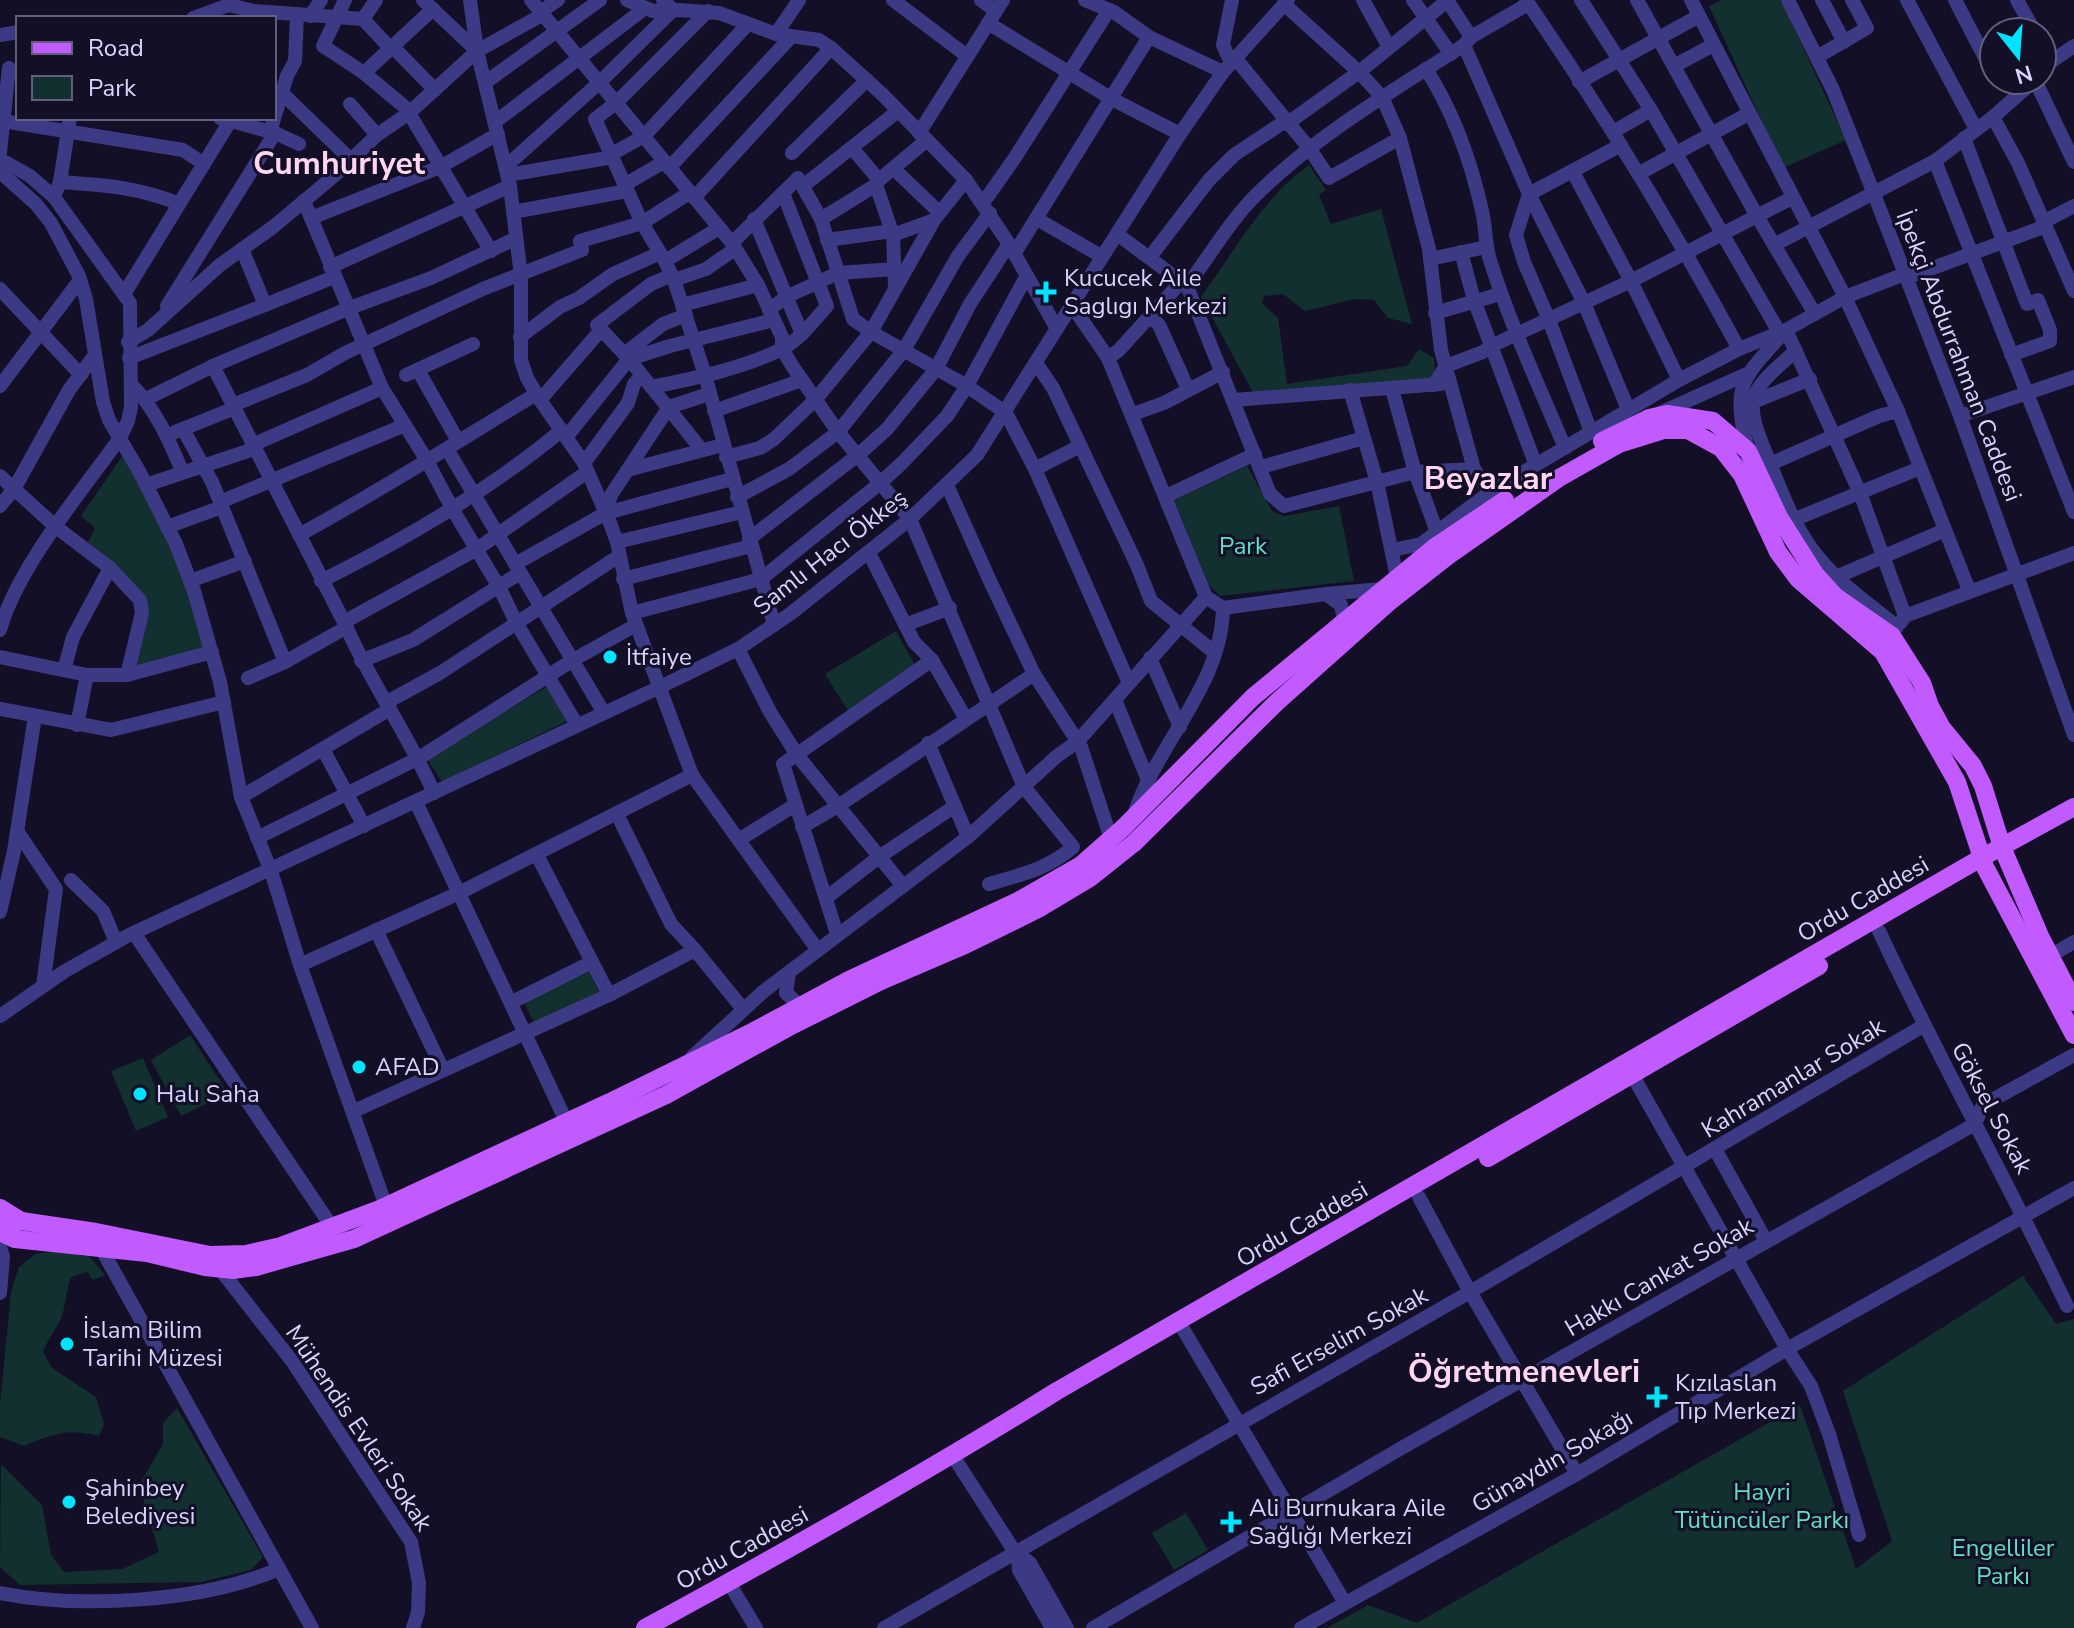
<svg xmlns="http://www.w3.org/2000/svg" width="2074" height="1628" font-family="'Nunito Sans',sans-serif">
	<rect width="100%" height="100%" fill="#130f26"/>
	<g fill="#12302f">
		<path d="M1721 0H1781L1846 140 1783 168 1709 6Z"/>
		<path d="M1309 165 1326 190 1319 195 1331 224 1381 209 1412 324 1388 318 1374 300 1355 299 1305 311 1283 294 1264 296 1262 303 1278 318 1287 384 1407 366 1419 349 1434 358 1435 379 1255 396 1201 297C1234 252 1263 197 1309 165Z"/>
		<path d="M123 455 179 563 207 651 135 670 145 601 87 544 95 528 81 516Z"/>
		<path d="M1247 466 1272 511 1284 516 1339 506 1354 581 1220 596 1209 585 1174 500Z"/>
		<path d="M896 631 916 667 849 712 825 674Z"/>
		<path d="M546 687 567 721 442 782 427 759Z"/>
		<path d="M589 972 600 995 535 1025 524 1002Z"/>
		<path d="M190 1035 228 1093 181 1116 151 1060Z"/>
		<path d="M143 1058 168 1117 136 1131 111 1071Z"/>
		<path d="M56 1251 90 1257 105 1275 93 1280 87 1272 71 1277C66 1290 66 1303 62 1316 58 1327 48 1338 43 1352L52 1368 96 1397 104 1424 99 1436C67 1428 53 1434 24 1446L0 1437V1405L11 1292 19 1267 35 1254Z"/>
		<path d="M2023 1276 2056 1324 2074 1319V1628H1327L1368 1605 1417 1623 1800 1405 1856 1569 1892 1541 1843 1391Z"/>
		<path d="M177 1408 263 1557 251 1570 201 1582 20 1585 0 1567 1 1464 42 1505 51 1555 64 1572 122 1569 159 1552 139 1485 163 1444V1423Z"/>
		<path d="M1186 1513 1208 1550 1174 1570 1152 1533Z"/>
	</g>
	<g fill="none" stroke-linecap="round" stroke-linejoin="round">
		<g stroke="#3d3a85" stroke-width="14">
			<path d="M345 0 323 46 364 73 406 108 491 251"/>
			<path d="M376 0 363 19 390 48"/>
			<path d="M423 0 477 51"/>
			<path d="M470 0 477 51 510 186 521 276V360L527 378 540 400 584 463 610 523 617 542 632 613 692 775 817 949"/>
			<path d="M531 0 732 243 758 285 782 337V349L793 367 838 432 910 519 1024 787 1073 847C1048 869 1020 875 989 884"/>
			<path d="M627 0 653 11 680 10 719 13 776 34 819 40 831 48 882 94 966 180 1009 244 1056 327"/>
			<path d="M893 0 967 56"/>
			<path d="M981 0 996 11"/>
			<path d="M1085 0 1114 12 1149 37 1223 72"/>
			<path d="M1232 0 1223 45 1228 56 1236 59 1309 148 1329 178 1400 138"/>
			<path d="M1363 0 1389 47"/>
			<path d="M1413 0 1451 54"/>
			<path d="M1447 0 1471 37"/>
			<path d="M1526 0C1603 112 1674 229 1739 349"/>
			<path d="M1581 0 1651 110 1779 332"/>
			<path d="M1637 0 1757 216 1815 314"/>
			<path d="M1691 0 1845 297 1898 411 1969 590"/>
			<path d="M1788 0 1833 90 1874 194 1960 416 2074 735"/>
			<path d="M1822 0 1844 42"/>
			<path d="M1907 0 1976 129"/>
			<path d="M1955 0 1994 75"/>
			<path d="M2017 0 2035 32"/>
			<path d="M1284 4 1359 72 1382 97 1400 138 1429 249 1441 350 1474 469 1490 492"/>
			<path d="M708 11 617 102 595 119 642 223 665 261 674 280 705 375 774 625"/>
			<path d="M540 12 558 0"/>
			<path d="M310 16 321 0"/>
			<path d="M193 18 229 5 254 11 363 19"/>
			<path d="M988 23 1112 99 1180 134"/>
			<path d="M776 34 799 0"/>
			<path d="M0 35 18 32"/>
			<path d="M2042 44 2052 61"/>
			<path d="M1464 45 1529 194 1584 303 1628 409"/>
			<path d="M392 46 435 90"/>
			<path d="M1817 57 1867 28 1852 0"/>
			<path d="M1674 66 1713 45"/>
			<path d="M1426 69C1454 113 1471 161 1482 211 1486 228 1485 244 1490 260 1510 324 1539 386 1565 448"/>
			<path d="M2042 72 2052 61 2074 46"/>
			<path d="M364 73 433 9"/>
			<path d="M2035 80 2074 162"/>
			<path d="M486 82 600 0"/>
			<path d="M1579 82 1699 16"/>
			<path d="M282 93 350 159"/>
			<path d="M350 104 377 135"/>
			<path d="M1993 117 2018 163 2074 291"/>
			<path d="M220 118 275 133 299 144"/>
			<path d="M3 121 183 150 204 164"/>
			<path d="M495 122 644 9"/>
			<path d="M270 132 287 76 295 61 297 15"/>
			<path d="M1613 132 1651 110"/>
			<path d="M919 133 1003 0"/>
			<path d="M1964 138 2027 304 2038 300 2050 330V341L2011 355"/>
			<path d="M852 148 879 180 876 185 893 235 895 287"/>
			<path d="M0 152 9 68"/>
			<path d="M792 153 867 80"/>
			<path d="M612 154 644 136 748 24"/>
			<path d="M0 159 30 176 54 197 60 182 70 118"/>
			<path d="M1935 161 2074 512"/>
			<path d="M505 167 600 82 673 10 663 0"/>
			<path d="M669 168 791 37"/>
			<path d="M894 169 939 212"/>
			<path d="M0 172 36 204 51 223 79 276 86 299 103 402 109 420 139 471 176 544 194 591 220 682 241 797 271 871 300 965 386 1206"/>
			<path d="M1573 172 1631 281 1679 380"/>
			<path d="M1638 174 1748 114"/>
			<path d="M507 175 613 157"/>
			<path d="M879 180 927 140"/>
			<path d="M966 180 934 220 871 332 967 386 1006 413 1035 469 1129 683"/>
			<path d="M60 182C101 185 141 187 179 204"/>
			<path d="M624 185 664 162"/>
			<path d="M803 186 898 111"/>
			<path d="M694 198 831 48"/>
			<path d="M304 201 382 388 426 459 453 510 499 587 517 624 577 725"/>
			<path d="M983 203 1014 159 1109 10"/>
			<path d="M513 212 627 191"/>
			<path d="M311 218 440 167 498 134"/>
			<path d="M754 219 802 334"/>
			<path d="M821 219 876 185"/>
			<path d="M1037 219 1101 256"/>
			<path d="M2043 222 2074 206"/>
			<path d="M1117 234 1187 286 1270 494 1284 506 1415 472 1474 469"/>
			<path d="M893 235 934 220"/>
			<path d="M827 240 892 231"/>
			<path d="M1774 245 1935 161 1993 117 2035 80"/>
			<path d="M242 249 265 305 334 277"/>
			<path d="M1461 252 1474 300 1535 463"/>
			<path d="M1014 254 1149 37"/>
			<path d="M1150 257 1209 180 1234 155 1281 124 1288 123 1359 72 1447 1"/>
			<path d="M1430 259 1486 247"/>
			<path d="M665 261 719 228"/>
			<path d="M330 267 510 186"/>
			<path d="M672 275 651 284 597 325 629 359 701 449"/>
			<path d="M1906 278 2046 226"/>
			<path d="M674 280 706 269 735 249"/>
			<path d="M1187 286C1208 258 1232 218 1257 194 1318 134 1393 91 1464 45L1471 37 1528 4"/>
			<path d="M0 289 81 375"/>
			<path d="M124 294 232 118"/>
			<path d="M1071 304 1108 358 1206 597 1223 608 1326 594 1382 589"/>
			<path d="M682 305 758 285"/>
			<path d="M167 306 275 133"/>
			<path d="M769 310 786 297 838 273 895 269"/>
			<path d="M1435 313 1500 294"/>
			<path d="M1150 316 1159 325 1188 389"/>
			<path d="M520 337 560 307 579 298 613 274 660 253"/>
			<path d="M128 342 148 330 220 265 273 227 334 176 377 135 409 113 477 51 542 15"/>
			<path d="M1796 351C1783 362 1755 384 1753 402 1751 422 1762 442 1769 461 1783 495 1795 530 1819 558 1841 585 1871 605 1897 627"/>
			<path d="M624 354 663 324 686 315"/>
			<path d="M129 358 265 305"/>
			<path d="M1108 358 1119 350 1181 282"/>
			<path d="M1036 363 1053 388 1137 565 1151 601 1215 653"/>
			<path d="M418 370 458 441"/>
			<path d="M406 375 473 344"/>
			<path d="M132 385C156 410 169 440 182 471"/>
			<path d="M1434 385 1446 366 1483 352 1491 346 1631 281 1792 198"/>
			<path d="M0 386 80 280"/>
			<path d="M651 387C693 379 744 368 782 349 800 339 813 322 827 306L783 193"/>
			<path d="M1392 389 1415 472 1437 532"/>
			<path d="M1350 390 1377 482 1397 577"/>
			<path d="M146 399 213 366"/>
			<path d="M540 400 601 330"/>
			<path d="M1234 400 1441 384"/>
			<path d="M1753 402 1810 379"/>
			<path d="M233 405 307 375 345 353 485 288 582 250 580 241 642 223 689 193"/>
			<path d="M714 411 802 380"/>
			<path d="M1660 413 1747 374"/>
			<path d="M1133 414 1164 403 1223 372"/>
			<path d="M1960 416 2074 377"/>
			<path d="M183 429 212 482 285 662"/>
			<path d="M175 432 235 408"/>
			<path d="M1591 432 1549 320 1524 262 1516 235 1529 194 1621 145"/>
			<path d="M567 436 629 359 670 346 774 320"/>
			<path d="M252 445 382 388"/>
			<path d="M447 449 604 713"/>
			<path d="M1748 451C1731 382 1742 380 1786 330L1860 493 1905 616"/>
			<path d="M726 457 760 448 774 439 815 400 871 332 853 319 821 219 798 178 732 243"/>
			<path d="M584 463 628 403 634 384 641 376"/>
			<path d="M1770 464 1879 416 1898 411"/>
			<path d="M1261 467 1364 438"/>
			<path d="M631 469 723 445"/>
			<path d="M1035 469 1080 446"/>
			<path d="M0 476 56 527 110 568 140 600 142 613 127 675"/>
			<path d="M146 485 254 449"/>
			<path d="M1166 496 1255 454"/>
			<path d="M737 497 789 469 838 432 904 350 958 256 990 213"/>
			<path d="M220 502 405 425"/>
			<path d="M0 506 14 489 69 390 95 355"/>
			<path d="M606 513 611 495 669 407 709 394"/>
			<path d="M1793 520 1920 468"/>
			<path d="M167 527 222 507"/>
			<path d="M299 535C380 491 457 442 536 394"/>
			<path d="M749 539 858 455 887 429 936 369 970 304 1009 244"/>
			<path d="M617 542 742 512"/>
			<path d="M1392 550 1421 544 1490 492 1679 380 1739 349 1786 330 1845 297 1905 274"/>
			<path d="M869 553 914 642 932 660 966 719"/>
			<path d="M515 564 606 513 732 479"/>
			<path d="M1836 577 1945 530"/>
			<path d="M623 579 751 546"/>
			<path d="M190 581 245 561"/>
			<path d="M321 581C407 538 488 491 562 430"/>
			<path d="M1326 594 1341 605 1344 620"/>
			<path d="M632 613 761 579 879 484 902 463 947 416 967 386 1026 277"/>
			<path d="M344 622 477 549 587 472"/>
			<path d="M1901 622 1905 616 2074 553"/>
			<path d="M905 625 950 608"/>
			<path d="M0 630C17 568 81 492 120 438L128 421 131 407 130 303 54 197"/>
			<path d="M738 649 770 712 797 755 903 886"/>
			<path d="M0 657 87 675H127L212 652"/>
			<path d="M1150 658 1180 727"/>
			<path d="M361 661 413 640 520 573"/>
			<path d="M64 670 73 637 110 568"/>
			<path d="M1034 674 1081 747 1111 839"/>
			<path d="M248 678 285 662 347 627"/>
			<path d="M1115 700 1148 780"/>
			<path d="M387 702 440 673 619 556"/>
			<path d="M0 709 111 730 224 702"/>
			<path d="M77 725 87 675"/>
			<path d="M928 743 968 837"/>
			<path d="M323 749 364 826"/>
			<path d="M434 793C408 734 370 682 344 622L213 366 347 309 431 278 515 239"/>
			<path d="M241 797 390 709"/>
			<path d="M416 802 567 1123"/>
			<path d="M617 814 671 924 695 950 743 1009"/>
			<path d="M1134 815C1156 744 1222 686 1223 608"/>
			<path d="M802 827 838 806 1034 674 990 581 947 485"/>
			<path d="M17 831 56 889 43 986"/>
			<path d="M257 838 419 758 573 660 636 625"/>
			<path d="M740 839 795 805"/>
			<path d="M537 855 609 995"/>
			<path d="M71 880 103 911 116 942"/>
			<path d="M826 898 879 857 955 806"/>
			<path d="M0 912 14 851 35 716"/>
			<path d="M376 930 443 1070"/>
			<path d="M1879 931C1938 1058 2007 1180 2067 1306"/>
			<path d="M134 933 332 1227"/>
			<path d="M837 934 783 764 932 660"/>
			<path d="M2050 956 2074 942"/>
			<path d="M300 965 459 893 692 775"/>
			<path d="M789 973 786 993 797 1003 803 1005"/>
			<path d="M512 1002 592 962"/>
			<path d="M0 1016 65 971 129 935 660 687 738 649 790 614 910 519 977 455 1180 134 1223 72 1288 0"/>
			<path d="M692 1057 764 991 968 837 1057 756 1077 742 1206 597"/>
			<path d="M1633 1076 1787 1349 1811 1386 1829 1434 1859 1535"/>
			<path d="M354 1111 609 995 695 950"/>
			<path d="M1715 1149 1766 1241"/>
			<path d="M1419 1197 1470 1292 1577 1474"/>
			<path d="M0 1246 3 1257 0 1293"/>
			<path d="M102 1250 312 1628"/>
			<path d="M219 1268 292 1361 411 1542 419 1583 418 1612 413 1628"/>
			<path d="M1183 1329 1345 1603"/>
			<path d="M953 1456 1015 1552 1030 1563 1067 1628"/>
			<path d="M1018 1556 1019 1570 1052 1628"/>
			<path d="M732 1588 756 1628"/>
			<path d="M0 1593C82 1609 202 1602 279 1569"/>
			<path d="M884 1628 1470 1292 1923 1026"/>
			<path d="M1093 1628 1405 1446 1975 1124 1983 1105 2074 1055"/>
			<path d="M1301 1628 1577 1474 1787 1349 2074 1188"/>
		</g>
		<g stroke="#c25bff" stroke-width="18">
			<path d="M1602 441 1649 418 1667 414 1713 421 1748 451 1779 517 1815 574 1836 597 1892 636 1922 683 1930 706 1942 728 1973 766 1983 786 2002 847 2040 936 2074 1002"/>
			<path d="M1488 1158 1819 966"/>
			<path d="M0 1208 21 1221"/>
			<path d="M0 1228 21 1221 96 1232 210 1255 246 1254 281 1246 380 1209 610 1102 754 1031 849 980 1016 902 1081 865 1123 828 1253 697 1435 547 1505 500"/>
			<path d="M0 1232 15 1239 147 1253 205 1267 233 1270 256 1267 354 1239 666 1095 789 1027 881 981 965 945 1038 909 1090 878 1134 843 1277 702 1388 603 1448 556 1559 478 1619 444 1664 430H1688L1721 448 1742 475 1778 552 1798 579 1883 652 1957 782 1985 867 2074 1035"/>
			<path d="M645 1628C785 1552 922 1475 1057 1391L1981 858 2074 807"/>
		</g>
	</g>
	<g fill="#00e5ff" stroke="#130f26" stroke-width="3">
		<path d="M1042 280h8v8h8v8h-8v8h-8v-8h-8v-8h8z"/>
		<circle cx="610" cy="657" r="8"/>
		<circle cx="359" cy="1067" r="8"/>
		<circle cx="140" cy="1094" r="8"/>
		<circle cx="67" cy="1344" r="8"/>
		<path d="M1653 1385h8v8h8v8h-8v8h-8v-8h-8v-8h8z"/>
		<circle cx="69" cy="1502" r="8"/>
		<path d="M1227 1510h8v8h8v8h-8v8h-8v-8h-8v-8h8z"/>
	</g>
	<g text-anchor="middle" stroke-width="6" stroke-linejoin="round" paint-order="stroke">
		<g font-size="24" fill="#d9d4ff" stroke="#130f26" text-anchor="start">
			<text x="1064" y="286">Kucucek Aile<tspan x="1064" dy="28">Saglıgı Merkezi</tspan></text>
			<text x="626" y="665">İtfaiye</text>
			<text x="375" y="1075">AFAD</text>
			<text x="156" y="1102">Halı Saha</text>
			<text x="83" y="1338">İslam Bilim<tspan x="83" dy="28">Tarihi Müzesi</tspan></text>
			<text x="1675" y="1391">Kızılaslan<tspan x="1675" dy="28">Tıp Merkezi</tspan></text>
			<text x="85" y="1496">Şahinbey<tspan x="85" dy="28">Belediyesi</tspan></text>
			<text x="1249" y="1516">Ali Burnukara Aile<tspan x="1249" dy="28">Sağlığı Merkezi</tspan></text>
		</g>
		<g font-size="24" fill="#d9d4ff" stroke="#130f26">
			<text transform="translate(1959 356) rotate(69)" y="8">İpekçi Abdurrahman Caddesi</text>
			<text transform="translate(830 552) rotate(-38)" y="8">Samlı Hacı Ökkeş</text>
			<text transform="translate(1863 899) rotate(-30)" y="8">Ordu Caddesi</text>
			<text transform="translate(1793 1078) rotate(-31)" y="8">Kahramanlar Sokak</text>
			<text transform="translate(1992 1108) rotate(62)" y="8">Göksel Sokak</text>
			<text transform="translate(1302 1224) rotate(-30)" y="8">Ordu Caddesi</text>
			<text transform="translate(1659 1277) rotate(-30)" y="8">Hakkı Cankat Sokak</text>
			<text transform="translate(1339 1341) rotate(-29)" y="8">Safi Erselim Sokak</text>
			<text transform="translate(359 1428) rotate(56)" y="8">Mühendis Evleri Sokak</text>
			<text transform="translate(1552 1461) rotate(-30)" y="8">Günaydın Sokağı</text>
			<text transform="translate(742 1548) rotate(-29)" y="8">Ordu Caddesi</text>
		</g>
		<g font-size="24" fill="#5fe0c0" stroke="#130f26">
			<text x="1243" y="554">Park</text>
			<text x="1762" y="1500">Hayri<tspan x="1762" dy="28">Tütüncüler Parkı</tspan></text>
			<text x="2003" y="1556">Engelliler<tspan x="2003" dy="28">Parkı</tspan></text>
		</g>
		<g font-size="32" font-weight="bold" fill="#ffd6f0" stroke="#130f26">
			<text x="339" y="174">Cumhuriyet</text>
			<text x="1488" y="489">Beyazlar</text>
			<text x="1524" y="1382">Öğretmenevleri</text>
		</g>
	</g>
	<rect x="16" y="16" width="260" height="104" fill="#130f26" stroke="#625e7d" stroke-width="2"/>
	<rect x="32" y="42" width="40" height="12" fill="#c25bff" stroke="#625e7d" stroke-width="2"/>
	<text x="88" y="56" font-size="24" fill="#d9d4ff">Road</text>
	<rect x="32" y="76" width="40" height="24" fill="#12302f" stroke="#625e7d" stroke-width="2"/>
	<text x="88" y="96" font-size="24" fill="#d9d4ff">Park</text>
	<g transform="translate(2018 56) rotate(163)"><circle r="38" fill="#130f26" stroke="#625e7d" stroke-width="2"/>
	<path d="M0-6L14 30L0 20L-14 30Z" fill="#00e5ff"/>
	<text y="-12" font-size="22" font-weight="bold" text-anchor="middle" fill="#d9d4ff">N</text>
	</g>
</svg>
